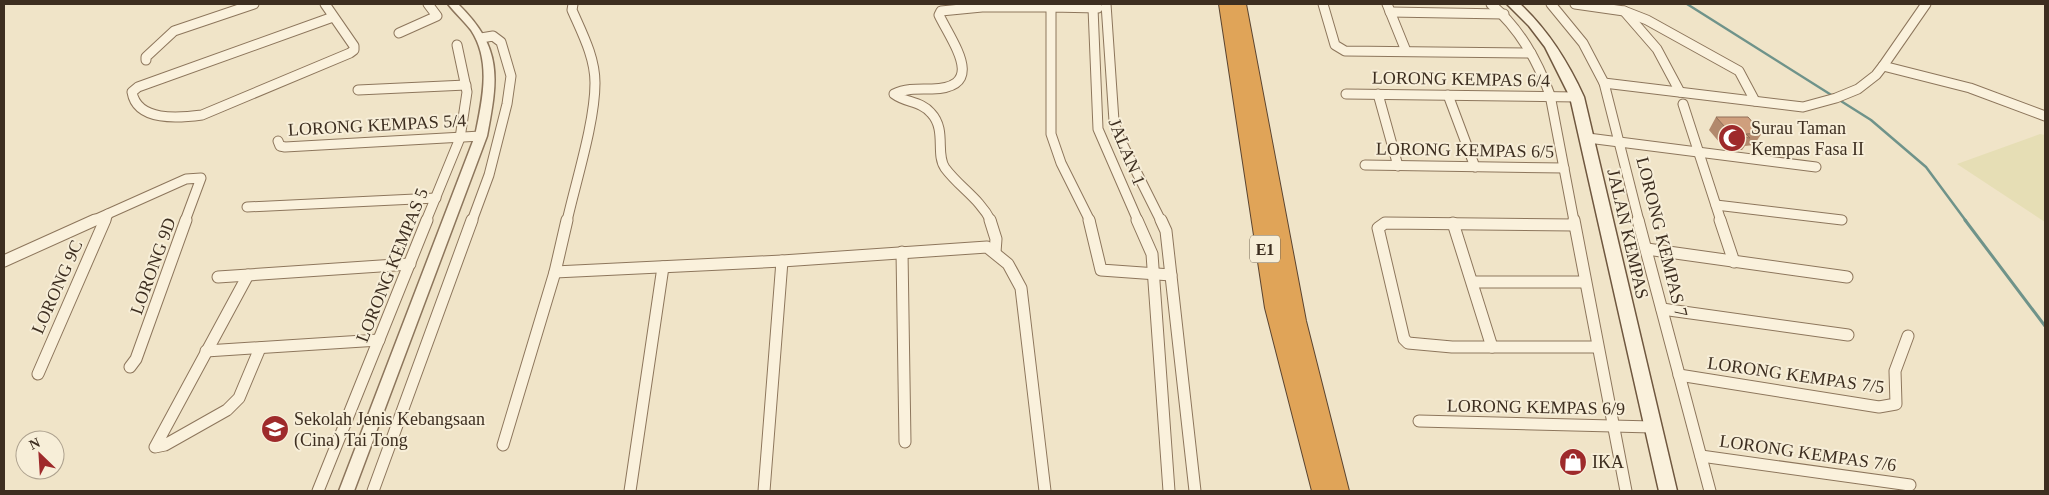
<svg xmlns="http://www.w3.org/2000/svg" width="2049" height="495" font-family="'Times New Roman',serif">
	<rect width="100%" height="100%" fill="#f0e4c8"/>
	<path fill="#e6deb5" d="M2040 134 2045 135V222L1957 164Z"/>
	<g fill="none" stroke-linecap="round" stroke-linejoin="round">
		<path stroke="#6f938a" stroke-width="2.5" d="M1687 4 1871 120 1926 167 1966 221"/>
		<path stroke="#6f938a" stroke-width="3" d="M1965 220 2045 326"/>
		<g stroke="#8d765c" stroke-width="11">
			<g id="minor-far1">
				<path d="M325 4 354 46V50L350 53 202 115C179 118 137 122 132 92L138 87 333 17"/>
				<path d="M1106 4 1114 121 1117 133 1161 221"/>
				<path d="M1323 4 1335 45 1345 51 1531 53"/>
				<path d="M1387 4 1406 51"/>
				<path d="M1491 4C1520 29 1537 60 1550 95L1574 221"/>
				<path d="M1551 4 1583 43 1604 83 1639 221"/>
				<path d="M1575 4 1624 11 1647 20 1739 71 1755 101"/>
				<path d="M1093 8 1098 129 1138 221"/>
				<path d="M1624 11 1657 49 1680 92"/>
				<path d="M1390 12 1504 14"/>
				<path d="M399 33 437 16 428 4"/>
				<path d="M146 60V57L174 31 254 4"/>
				<path d="M1883 66 1926 4"/>
				<path d="M1604 83 1803 107 1836 98 1858 89 1876 75 1883 66 1970 88 2045 116"/>
				<path d="M358 90 466 85"/>
				<path d="M1346 94 1577 97"/>
				<path d="M1378 94 1398 166"/>
				<path d="M1448 95 1475 167"/>
				<path d="M1683 104 1721 221"/>
				<path d="M1588 138 1816 167"/>
				<path d="M278 141 280 146 285 147 481 136"/>
				<path d="M1365 165 1564 168"/>
				<path d="M1716 205 1842 220"/>
				<path d="M247 207 436 198"/>
				<path d="M92 221 186 179 201 178 185 221"/>
				<path d="M105 221 108 214"/>
				<path d="M426 221 460 138 467 92 457 45"/>
				<path d="M472 221 489 175 507 104 511 76 501 42 493 36 481 38"/>
				<path d="M567 221C576 181 595 122 595 83 595 57 582 33 572 10L573 4"/>
				<path d="M991 221C980 199 959 187 945 168 935 154 947 130 931 113 921 101 906 103 894 94 906 88 919 89 932 89 987 87 953 44 939 15L941 11 982 7H1051"/>
				<path d="M1090 221 1061 163 1051 134V7L1098 8"/>
			</g>
		</g>
		<g stroke="#8d765c" stroke-width="13">
			<g id="minor">
				<path d="M990 220 996 239 995 252"/>
				<path d="M1089 220 1101 270 1171 275"/>
				<path d="M1137 220 1152 254 1169 491"/>
				<path d="M1161 220 1166 231 1195 491"/>
				<path d="M1574 220 1626 491"/>
				<path d="M1638 220 1710 491"/>
				<path d="M1720 220 1734 262"/>
				<path d="M1453 223 1492 347"/>
				<path d="M1574 225 1385 223 1378 228 1404 339 1408 343 1452 347H1597"/>
				<path d="M1647 249 1847 277"/>
				<path d="M902 252 905 442"/>
				<path d="M4 261 95 220"/>
				<path d="M555 272 782 261 987 247 1008 264 1021 288 1045 491"/>
				<path d="M248 275 155 447 165 445 227 410 239 398 260 348"/>
				<path d="M218 277 410 264"/>
				<path d="M1473 282H1585"/>
				<path d="M1662 309 1848 335"/>
				<path d="M206 351 379 340"/>
				<path d="M130 367 136 359 186 220"/>
				<path d="M38 374 105 220"/>
				<path d="M1679 375 1879 407 1896 404 1895 371 1908 336"/>
				<path d="M1419 421 1652 427"/>
				<path d="M503 445 555 272 567 220"/>
				<path d="M1701 456 1910 485"/>
				<path d="M318 491 427 220"/>
				<path d="M373 491 472 220"/>
				<path d="M630 491 663 267"/>
				<path d="M764 491 782 261"/>
			</g>
		</g>
		<g stroke="#8d765c" stroke-width="3">
			<path id="tertiary" d="M448 4H458C503 48 498 78 487 136L354 491H339L475 136C482 101 492 62 471 30 464 21 455 13 448 4Z"/>
		</g>
		<g stroke="#6f573f" stroke-width="3">
			<path id="secondary" d="M1507 4H1520C1548 30 1568 62 1584 97L1677 491H1659L1570 97 1545 47 1529 26Z"/>
		</g>
		<g stroke="#5b4430" stroke-width="2">
			<path id="motorway" d="M1219 4H1246L1306 321 1349 491H1312L1265 308Z"/>
		</g>
		<use href="#minor-far1" stroke="#faf1dc" stroke-width="9"/>
		<use href="#minor" stroke="#faf1dc" stroke-width="11"/>
		<use href="#tertiary" fill="#faf1dc" fill-rule="evenodd"/>
		<use href="#secondary" fill="#faf1dc" fill-rule="evenodd"/>
		<use href="#motorway" fill="#e0a458" fill-rule="evenodd"/>
	</g>
	<path fill="#b2896c" d="M1716 117 1762 133 1754 145 1745 146 1742 150 1725 149 1709 130Z"/>
	<path fill="#cf9f7d" stroke="#916f58" d="M1716 117H1748L1762 133 1746 134 1750 138 1733 136Z"/>
	<defs>
		<g id="mosque-disc" transform="scale(1.4375)"><circle r="9.5" fill="#9e2a2b" stroke="#f7eed8"/><path d="M3.5-4.9A6 6 0 1 0 3.5 4.9A5 5 0 1 1 3.5-4.9Z" fill="#fff"/></g>
		<g id="school-disc" transform="scale(1.4375)"><circle r="9.5" fill="#9e2a2b" stroke="#f7eed8"/><path d="M0-5L7-2L0 1L-7-2ZM-4 1L0 2.5L4 1V4Q0 6-4 4Z" fill="#fff"/></g>
		<g id="shop-disc" transform="scale(1.4375)"><circle r="9.5" fill="#9e2a2b" stroke="#f7eed8"/><path d="M-5-2.5h2.3a2.7 3.5 0 0 1 5.4 0H5L5.5 6h-11ZM-1.5-2.5h3a1.5 2.3 0 0 0-3 0Z" fill="#fff"/></g>
	</defs>
	<g fill-rule="evenodd">
		<use href="#mosque-disc" x="1732" y="138"/>
		<use href="#school-disc" x="275" y="429"/>
		<use href="#shop-disc" x="1573" y="462"/>
	</g>
	<g text-anchor="middle" stroke-width="4" stroke-linejoin="round" paint-order="stroke">
		<rect fill="#f7eed8" stroke="#756857" stroke-width="1" x="1250" y="235.5" width="30" height="27" rx="4"/>
		<g font-size="16" font-weight="bold" fill="#3d2e20">
			<text x="1265" y="255">E1</text>
		</g>
		<g font-size="18" fill="#3d2e20" stroke="#f7eed8">
			<text transform="translate(1461 79) rotate(1)" y="6">LORONG KEMPAS 6/4</text>
			<text transform="translate(377 125) rotate(-3)" y="6">LORONG KEMPAS 5/4</text>
			<text transform="translate(1465 150) rotate(1)" y="6">LORONG KEMPAS 6/5</text>
			<text transform="translate(1127 152) rotate(68)" y="6">JALAN 1</text>
			<text transform="translate(1628 234) rotate(77)" y="6">JALAN KEMPAS</text>
			<text transform="translate(1662 237) rotate(76)" y="6">LORONG KEMPAS 7</text>
			<text transform="translate(392 265) rotate(-68)" y="6">LORONG KEMPAS 5</text>
			<text transform="translate(153 266) rotate(-70)" y="6">LORONG 9D</text>
			<text transform="translate(57 287) rotate(-66)" y="6">LORONG 9C</text>
			<text transform="translate(1796 375) rotate(8)" y="6">LORONG KEMPAS 7/5</text>
			<text transform="translate(1536 407) rotate(1)" y="6">LORONG KEMPAS 6/9</text>
			<text transform="translate(1808 453) rotate(8)" y="6">LORONG KEMPAS 7/6</text>
		</g>
		<g font-size="18" fill="#3d2e20" stroke="#f7eed8" text-anchor="start">
			<text x="1751" y="134">Surau Taman<tspan x="1751" dy="21">Kempas Fasa II</tspan></text>
			<text x="294" y="425">Sekolah Jenis Kebangsaan<tspan x="294" dy="21">(Cina) Tai Tong</tspan></text>
			<text x="1592" y="468">IKA</text>
		</g>
	</g>
	<rect width="2049" height="495" fill="none" stroke="#3d2e20" stroke-width="10"/>
	<g transform="translate(40 455) rotate(335)"><circle r="24" fill="#f7eed8" stroke="#ada18e"/>
	<path d="M0-4L9 19L0 12L-9 19Z" fill="#9e2a2b"/>
	<text y="-8" font-size="14" font-weight="bold" text-anchor="middle" fill="#3d2e20">N</text>
	</g>
</svg>
